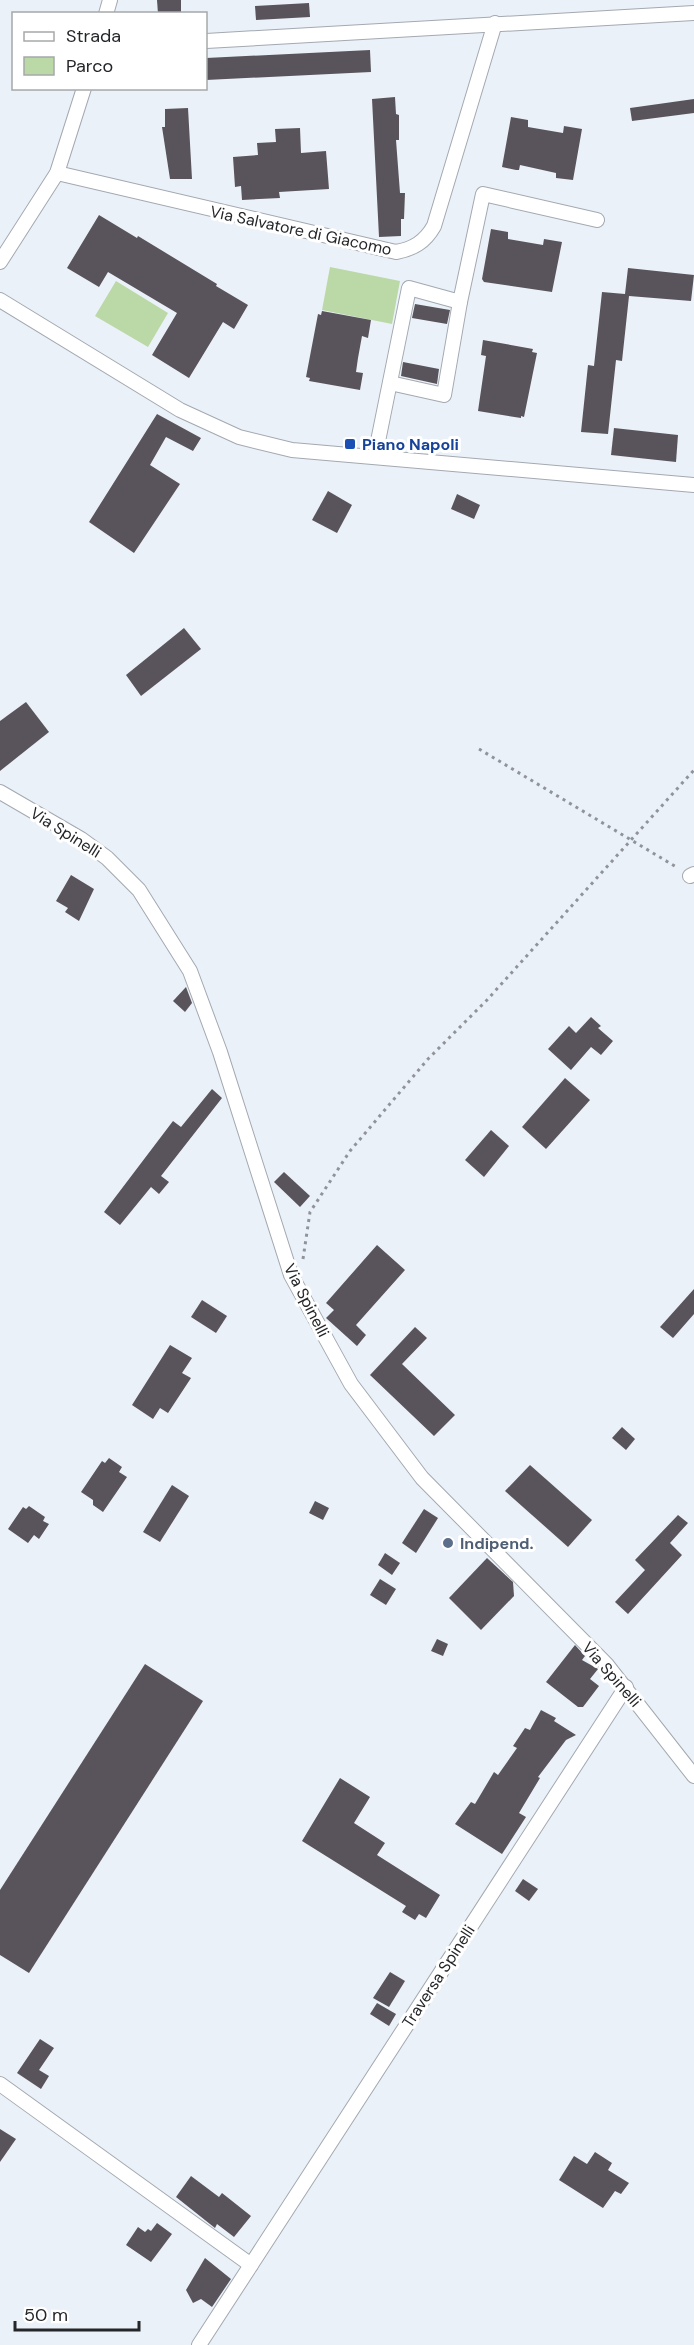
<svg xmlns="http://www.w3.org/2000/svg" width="694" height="2345" font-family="'DM Sans',sans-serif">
	<rect width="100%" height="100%" fill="#ebf1f9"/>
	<g fill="#bbd9a7">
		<path d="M330 267 400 281 392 324 322 310Z"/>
		<path d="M116 281 168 313 148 347 95 316Z"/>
	</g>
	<g fill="#59545b">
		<path d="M157 0H181V14H158Z"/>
		<path d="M309 3 310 17 256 20 255 6Z"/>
		<path d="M370 50 371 72 206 80V58Z"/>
		<path d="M395 97 396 114 399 115V140H396L400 193H405L404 219H401V236L379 237 372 99Z"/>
		<path d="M694 99V113L632 121 630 108Z"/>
		<path d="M188 108 192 179H170L162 127H165V109Z"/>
		<path d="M511 117 528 120V127L563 133 564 126 582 129 573 180 556 178V173L520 165 519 170H516L502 167Z"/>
		<path d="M300 128 301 153 326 151 329 189 279 192 280 198 242 200 241 186 235 187 233 157 258 155 257 143 276 142 275 129Z"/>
		<path d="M99 215 137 238 138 236 217 284 216 286 248 305 234 329 223 322 189 378 152 355 177 313 108 272 99 287 67 268Z"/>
		<path d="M491 229 508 232V239L543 245 544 239 562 242 552 292 484 282 482 279Z"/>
		<path d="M628 268 694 275 691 301 629 296 622 361 616 360 608 434 581 432 588 365 594 366 602 292 625 294Z"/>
		<path d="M415 304 450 310 447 324 412 318Z"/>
		<path d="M322 311 371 320 368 338 362 336 358 358 356 372 363 373 360 390 309 381 310 378 306 377 318 314 321 315Z"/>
		<path d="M483 340 533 349 532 352 537 353 524 417 521 416V418L478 411 486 356 481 355Z"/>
		<path d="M403 362 439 369 437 384 401 376Z"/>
		<path d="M157 414 201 438 193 451 166 437 150 465 180 484 134 553 89 522Z"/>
		<path d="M614 428 678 435 676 462 611 455Z"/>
		<path d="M328 491 352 505 337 533 312 520Z"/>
		<path d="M457 494 480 505 474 519 451 509Z"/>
		<path d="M184 628 201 649 141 696 126 675Z"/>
		<path d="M26 702 49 732 0 771V721Z"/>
		<path d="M71 875 94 889 79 921 65 912 68 908 56 901Z"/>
		<path d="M186 987 192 1003 185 1012 173 1001Z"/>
		<path d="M591 1017 601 1026 598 1028 613 1041 601 1055 591 1047 571 1070 548 1049 569 1026 576 1033Z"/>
		<path d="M565 1078 590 1100 546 1149 522 1127Z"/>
		<path d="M212 1089 222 1098 161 1176 169 1182 159 1194 151 1187 120 1225 104 1212 173 1121 181 1127Z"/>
		<path d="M491 1130 509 1146 484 1177 465 1160Z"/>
		<path d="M284 1172 310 1196 300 1207 274 1182Z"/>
		<path d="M377 1245 405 1270 356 1325 366 1335 357 1346 326 1318 334 1310 326 1303Z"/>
		<path d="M694 1289V1314L673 1338 660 1327Z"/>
		<path d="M202 1300 227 1316 216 1333 191 1317Z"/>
		<path d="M415 1327 427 1338 402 1364 455 1415 434 1436 370 1375Z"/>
		<path d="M170 1345 192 1358 182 1373 191 1378 168 1413 160 1408 153 1419 132 1405Z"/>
		<path d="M622 1427 635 1439 626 1450 612 1438Z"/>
		<path d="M109 1458 122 1467 119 1472 127 1477 103 1512 93 1505V1500L81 1492 102 1461 105 1463Z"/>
		<path d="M530 1465 592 1520 568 1547 505 1491Z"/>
		<path d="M172 1485 189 1496 160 1542 143 1532Z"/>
		<path d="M315 1501 329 1508 323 1520 309 1513Z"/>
		<path d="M29 1506 45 1517 43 1521 49 1524 39 1539 34 1535 28 1543 8 1529 23 1507 26 1509Z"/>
		<path d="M424 1509 438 1518 416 1553 402 1543Z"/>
		<path d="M678 1515 688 1523 670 1543 682 1555 628 1614 615 1602 645 1570 635 1560Z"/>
		<path d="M385 1553 400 1563 392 1575 378 1565Z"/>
		<path d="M487 1558 513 1582 514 1596 481 1630 449 1598Z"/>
		<path d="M380 1579 396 1589 386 1605 370 1595Z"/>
		<path d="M437 1639 448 1644 443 1656 431 1651Z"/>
		<path d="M575 1645 585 1656 582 1660 598 1669 590 1679 599 1686 583 1707H578L546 1682Z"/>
		<path d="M145 1664 203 1701 29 1973 0 1955V1890Z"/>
		<path d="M541 1710 556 1718 554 1721 576 1735 566 1740 538 1777 540 1778 519 1813 526 1817 502 1854 455 1824 471 1802 475 1804 494 1772 498 1775 517 1748 513 1746 525 1728 530 1730Z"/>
		<path d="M340 1778 370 1797 354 1823 385 1843 377 1855 440 1895 426 1918 419 1914 415 1920 402 1912 406 1906 302 1841Z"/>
		<path d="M523 1879 538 1889 529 1901 515 1891Z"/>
		<path d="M390 1972 405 1981 389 2007 373 1998Z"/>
		<path d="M377 2003 396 2014 389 2026 370 2014Z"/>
		<path d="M40 2039 54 2048 39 2070 49 2076 41 2089 17 2073Z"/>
		<path d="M0 2129 16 2139 0 2162Z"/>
		<path d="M595 2152 612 2163 608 2170 629 2183 621 2194 615 2191 603 2208 559 2180 574 2156 587 2164Z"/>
		<path d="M191 2176 219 2197 222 2193 251 2216 234 2237 217 2224 215 2228 176 2197Z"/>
		<path d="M157 2223 172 2234 151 2262 126 2245 138 2227 145 2232 148 2229 151 2231Z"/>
		<path d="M205 2258 231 2279 212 2307 201 2299 193 2303 186 2290Z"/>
	</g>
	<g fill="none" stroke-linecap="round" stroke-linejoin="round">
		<g stroke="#a3a9b1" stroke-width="16">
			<g id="minor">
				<path d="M106 14 110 0"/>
				<path d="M206 41 694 13"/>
				<path d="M57 173 396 252C413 249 425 242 434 226L495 23"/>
				<path d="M0 262 57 173 84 88"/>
				<path d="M0 300 180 410 239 437 292 450 694 485"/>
				<path d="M390 383 444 395 460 302"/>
				<path d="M375 456 409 288 460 302 483 194 597 220"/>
				<path d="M0 792 81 839 107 858 139 890 190 971 220 1052 291 1275 351 1384 422 1478 607 1665 694 1776"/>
				<path d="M690 876 694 874"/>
				<path d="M0 2084 251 2265 626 1687"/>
				<path d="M199 2345 251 2265"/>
			</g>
		</g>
		<g stroke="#90949a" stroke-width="3" stroke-dasharray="3 4.5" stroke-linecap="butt">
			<path d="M479 749 678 868"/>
			<path d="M303 1259 310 1212 350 1151 428 1059 487 1000 694 770"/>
		</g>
		<use href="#minor" stroke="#fff" stroke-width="14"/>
	</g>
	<rect fill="#1a4fb4" stroke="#fff" stroke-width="2" x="344" y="438" width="12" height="12" rx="3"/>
	<circle fill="#5c6f8a" stroke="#fff" stroke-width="2" cx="448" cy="1543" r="6"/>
	<g text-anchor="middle" stroke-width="6" stroke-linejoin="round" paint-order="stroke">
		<g font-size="16" fill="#242629" stroke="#fff">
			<text transform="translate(301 230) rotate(12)" y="6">Via Salvatore di Giacomo</text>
			<text transform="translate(66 832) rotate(32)" y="6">Via Spinelli</text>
			<text transform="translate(307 1300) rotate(63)" y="6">Via Spinelli</text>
			<text transform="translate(612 1674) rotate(49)" y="6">Via Spinelli</text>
			<text transform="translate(438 1976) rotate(-57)" y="6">Traversa Spinelli</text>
		</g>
		<g font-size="16" font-weight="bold" fill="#164399" stroke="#fff" text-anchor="start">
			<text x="362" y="450">Piano Napoli</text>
		</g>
		<g font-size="16" font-weight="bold" fill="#4e5e75" stroke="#fff" text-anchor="start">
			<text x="460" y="1549">Indipend.</text>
		</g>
	</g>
	<rect x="12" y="12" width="195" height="78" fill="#ffffff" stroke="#a7a8a9" stroke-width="1.5"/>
	<rect x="24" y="32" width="30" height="9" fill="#ffffff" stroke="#a7a8a9" stroke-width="1.5"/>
	<text x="66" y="42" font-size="18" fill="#242629">Strada</text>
	<rect x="24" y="57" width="30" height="18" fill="#bbd9a7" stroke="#a7a8a9" stroke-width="1.5"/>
	<text x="66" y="72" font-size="18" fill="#242629">Parco</text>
	<path d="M15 2321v9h124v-9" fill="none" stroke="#242629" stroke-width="3"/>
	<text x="24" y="2321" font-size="18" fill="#242629" stroke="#ffffff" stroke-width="4.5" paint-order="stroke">50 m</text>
</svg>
